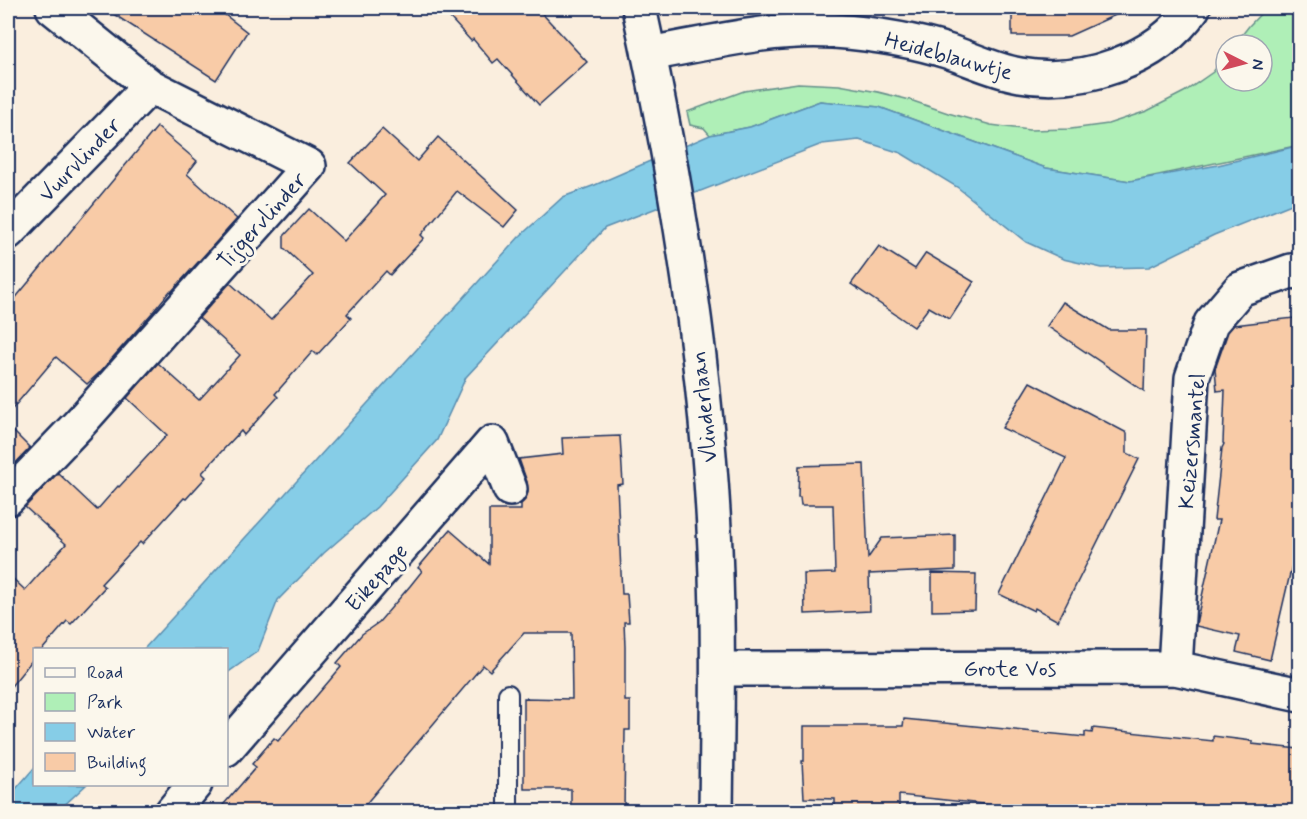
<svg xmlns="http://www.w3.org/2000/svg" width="1307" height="819" font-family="Mynerve,sans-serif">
	<rect width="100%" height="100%" fill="#faeede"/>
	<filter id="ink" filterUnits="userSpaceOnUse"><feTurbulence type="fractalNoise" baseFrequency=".0167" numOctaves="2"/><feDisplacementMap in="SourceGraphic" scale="12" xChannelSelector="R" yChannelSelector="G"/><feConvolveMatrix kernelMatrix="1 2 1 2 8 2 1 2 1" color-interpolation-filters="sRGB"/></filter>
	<g filter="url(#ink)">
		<path fill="#afefb7" stroke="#658f8a" stroke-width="1.5" d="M1266 8H1299L1300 133 1294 128 1295 146 1130 181 1046 168 879 107 820 101 750 127 710 135 704 128 690 125 687 112 744 91 798 83 839 85 878 92 910 100 948 113 991 125 1029 130 1071 129 1108 124 1147 111 1184 92 1213 72 1226 55V81H1262V45H1234L1249 26Z"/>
		<g fill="#86cde7" stroke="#5b8eb0" stroke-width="1.5">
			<path d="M820 101 879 107 1046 168 1130 181 1218 165 1297 146 1294 127 1299 133V201L1214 235 1149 267 1102 268 1063 259 1026 242 957 187 901 153 859 140 822 144 605 228 466 377 437 440 377 507 324 553 278 600 258 651 227 673 226 650H143L519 237 563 197 595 185 710 135 750 127Z"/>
			<path d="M34 768V784L86 785 58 811H8V798Z"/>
		</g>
		<g fill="#f8cba7" stroke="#1b2f5e" stroke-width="1.5">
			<path d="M104 8H216L247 32 216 80Z"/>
			<path d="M441 8H537L587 62 539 105 498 59 493 63 473 39 471 41Z"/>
			<path d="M1012 8H1131L1069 36H1012Z"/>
			<path d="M157 127 197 161 187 174 237 219 171 292 170 291 152 313 99 373 87 384 56 357 8 414V307Z"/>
			<path d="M382 129 417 161 438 137 518 210 504 227 457 191 421 235 424 238 390 275 386 271 347 314 351 318 317 355 313 351 275 394 278 397 244 435 241 431 221 452 202 473 206 477 186 499 184 498 142 544 140 542 101 584 105 587 71 624 67 621 42 650H34V658L8 690V574L25 590 66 544 25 507 58 473 97 510 118 486 119 487 167 435 127 398 158 363 199 400 240 355 199 318 230 283 271 320 313 275 284 248V236L309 209 344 241 385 195 350 163Z"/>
			<path d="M879 246 915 269 926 253 974 282 950 319 929 307 914 327 851 284Z"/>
			<path d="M1063 302 1109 330H1146L1144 391 1047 326Z"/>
			<path d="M1294 318 1296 343H1299V494L1293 547 1296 548 1270 660 1236 652 1240 636 1196 626 1197 619 1219 520H1214L1222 448 1224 444 1223 443 1225 390 1217 391 1215 369 1228 332 1234 325Z"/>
			<path d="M1030 382 1127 433V453L1139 459 1058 621 1035 608 1034 611 999 594 1066 458 1002 428Z"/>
			<path d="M8 426 30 448 8 471Z"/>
			<path d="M620 436 623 484 617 485 622 594H627L629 622H624L625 647V701H630V730H625L624 812H571V789H524V698L572 699 571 633H524L490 671 483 665 359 812H217L256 767 252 764 274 738 278 741 341 667 337 663 362 634 379 622 410 586 422 571 418 568 450 530 489 564V510H521V504L525 500 528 492 527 482 519 459 563 454 562 438Z"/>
			<path d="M864 464 868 558 882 538 955 535V570L869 574 870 611 805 614 804 574 835 573 833 505H801L800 497H798L799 466Z"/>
			<path d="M932 573 976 574 975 610 932 611Z"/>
			<path d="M904 719 1085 737V732L1092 733 1093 728 1213 741V736L1252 741V744L1299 749V812H1149V810L1090 803 1089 812H1058L899 795V812H835V799L804 798 802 761H804V726H903Z"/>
		</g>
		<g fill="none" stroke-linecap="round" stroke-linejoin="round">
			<g stroke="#1b2f5e" stroke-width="22">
				<path id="lane" d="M508 812V694"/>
			</g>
			<g stroke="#1b2f5e" stroke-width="38">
				<g id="street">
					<path d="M649 54C710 43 772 27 834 31 874 34 913 40 950 52 973 60 996 71 1020 75 1081 86 1157 61 1193 8"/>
					<path d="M8 232 150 86"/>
					<path d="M8 498 78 425 309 166 150 86 53 8"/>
					<path d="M1175 668 1192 378 1211 323 1240 289 1291 271 1300 272"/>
					<path d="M718 669 1175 668 1300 695"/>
					<path d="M226 749 492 443 510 489"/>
					<path d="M172 812 195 784"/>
				</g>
			</g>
			<g stroke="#1b2f5e" stroke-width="38">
				<path id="secondary" d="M639 8C678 186 707 367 715 549 719 637 717 724 716 812"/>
			</g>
			<use href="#lane" stroke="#fbf7ec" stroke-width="18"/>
			<use href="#street" stroke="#fbf7ec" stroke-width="33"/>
			<use href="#secondary" stroke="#fbf7ec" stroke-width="33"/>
		</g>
	</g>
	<g text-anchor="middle" stroke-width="6" stroke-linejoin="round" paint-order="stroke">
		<g font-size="22" fill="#1b2f5e" stroke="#fbf7ec">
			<text transform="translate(949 55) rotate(15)" y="8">Heideblauwtje</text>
			<text transform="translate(79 159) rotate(-46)" y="8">Vuurvlinder</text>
			<text transform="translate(261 220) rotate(-48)" y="8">Tijgervlinder</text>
			<text transform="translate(703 407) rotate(-96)" y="8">Vlinderlaan</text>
			<text transform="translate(1191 441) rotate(-85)" y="8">Keizersmantel</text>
			<text transform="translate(376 577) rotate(-49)" y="8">Eikepage</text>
			<text x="1010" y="676">Grote Vos</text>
		</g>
	</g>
	<rect width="1307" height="819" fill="none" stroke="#fbf7ec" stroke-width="30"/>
	<rect x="15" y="15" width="1277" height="789" fill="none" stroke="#1b2f5e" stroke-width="2" filter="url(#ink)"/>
	<rect x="33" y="648" width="195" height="138" fill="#fbf7ec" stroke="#a1a7b3" stroke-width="1.5"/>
	<rect x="45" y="668" width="30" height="9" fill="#fbf7ec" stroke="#a1a7b3" stroke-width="1.5"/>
	<text x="87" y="678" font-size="18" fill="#1b2f5e">Road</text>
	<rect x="45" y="693" width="30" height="18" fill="#afefb7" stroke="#a1a7b3" stroke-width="1.5"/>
	<text x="87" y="708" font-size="18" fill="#1b2f5e">Park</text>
	<rect x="45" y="723" width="30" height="18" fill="#86cde7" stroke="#a1a7b3" stroke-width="1.5"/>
	<text x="87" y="738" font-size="18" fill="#1b2f5e">Water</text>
	<rect x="45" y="753" width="30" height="18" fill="#f8cba7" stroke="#a1a7b3" stroke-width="1.5"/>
	<text x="87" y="768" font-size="18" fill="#1b2f5e">Building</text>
	<g transform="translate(1244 63) rotate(96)"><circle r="28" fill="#fbf7ec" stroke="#a1a7b3" stroke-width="1.5"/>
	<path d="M0-4.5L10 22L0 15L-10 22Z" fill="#d1495b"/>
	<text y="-9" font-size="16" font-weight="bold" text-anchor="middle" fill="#1b2f5e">N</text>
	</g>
</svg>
